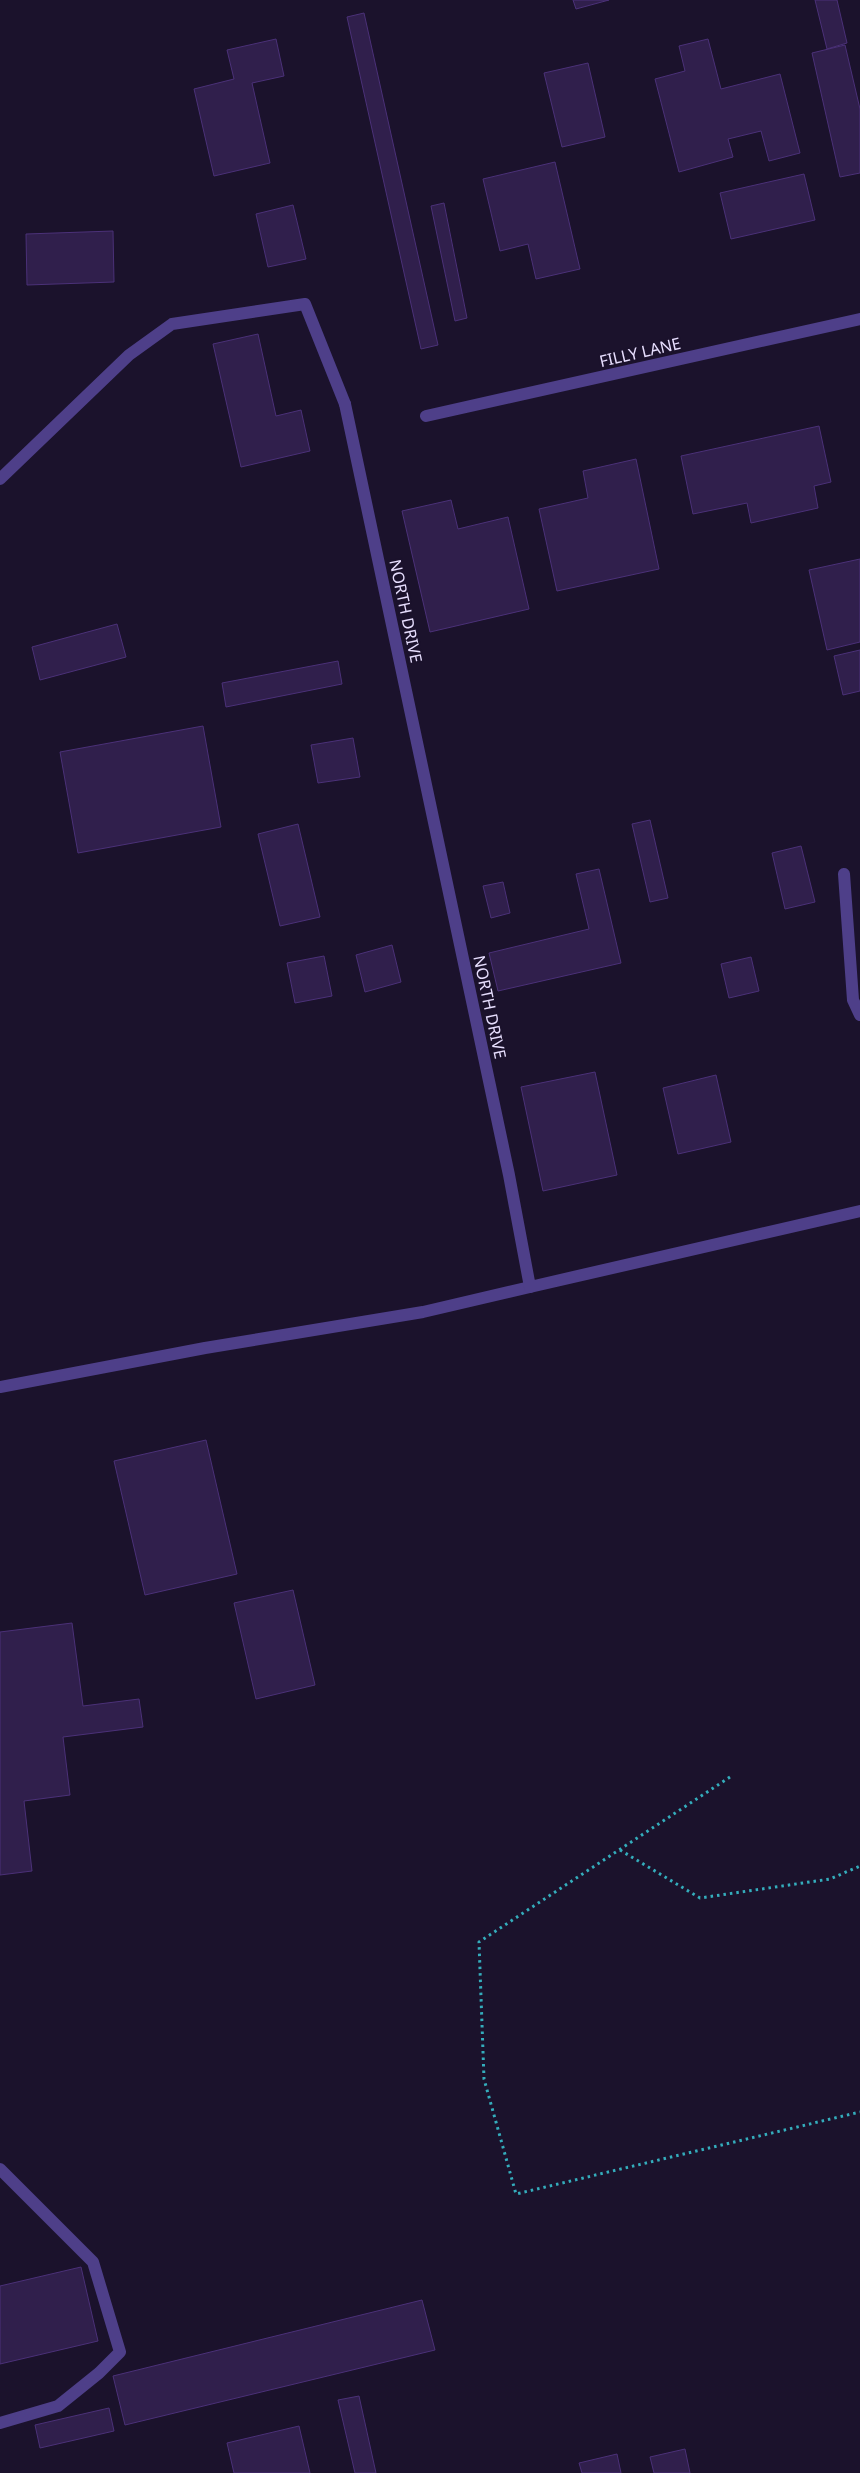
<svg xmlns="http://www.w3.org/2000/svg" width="860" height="2473" font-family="'Noto Sans',sans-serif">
	<rect width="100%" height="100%" fill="#1b122c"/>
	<g fill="#301f4c" stroke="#4b3178">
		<path d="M573 0H609L576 9Z"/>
		<path d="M815 0H837L847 43 827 49Z"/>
		<path d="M364 13 438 345 421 349 347 17Z"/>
		<path d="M276 39 284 76 252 83 270 163 214 176 194 89 234 79 227 50Z"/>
		<path d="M708 39 721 89 780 74 800 153 769 161 761 131 728 139 733 157 679 172 655 79 685 71 679 46Z"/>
		<path d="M845 45 860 109V173L840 177 812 53Z"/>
		<path d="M588 63 605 137 562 147 544 73Z"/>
		<path d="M555 162 580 269 536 279 528 244 500 251 483 179Z"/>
		<path d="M804 174 815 220 731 239 720 193Z"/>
		<path d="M444 203 467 318 455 321 431 206Z"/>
		<path d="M293 205 306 259 268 267 256 214Z"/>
		<path d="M113 231 114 282 27 285 26 234Z"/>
		<path d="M258 334 276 416 301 410 310 451 241 467 213 344Z"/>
		<path d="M819 426 831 482 814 486 818 508 751 523 747 503 693 514 681 456Z"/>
		<path d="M636 459 659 569 557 591 539 509 588 498 583 471Z"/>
		<path d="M451 500 458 529 508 517 529 609 430 632 402 511Z"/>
		<path d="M860 559V642L827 650 809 570Z"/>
		<path d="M117 624 126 657 40 680 32 647Z"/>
		<path d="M860 650V691L843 695 834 656Z"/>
		<path d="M338 661 342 684 226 707 222 683Z"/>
		<path d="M203 726 221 827 78 853 60 752Z"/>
		<path d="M353 738 360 777 318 783 311 745Z"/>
		<path d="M650 820 668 898 650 902 632 824Z"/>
		<path d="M298 824 320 917 280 926 258 834Z"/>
		<path d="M801 846 815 902 785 909 772 853Z"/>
		<path d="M599 869 621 963 498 991 489 953 589 929 576 874Z"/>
		<path d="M503 882 510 913 491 918 483 886Z"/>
		<path d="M392 945 401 982 365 992 356 955Z"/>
		<path d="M324 956 332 996 295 1003 287 963Z"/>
		<path d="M751 957 759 991 729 998 721 964Z"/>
		<path d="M595 1072 617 1175 543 1191 521 1087Z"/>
		<path d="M716 1075 731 1142 678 1154 663 1088Z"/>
		<path d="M206 1440 237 1574 145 1595 114 1461Z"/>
		<path d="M293 1590 315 1685 256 1699 234 1603Z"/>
		<path d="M72 1623 83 1706 139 1699 143 1727 63 1737 70 1795 24 1801 32 1871 0 1875V1632Z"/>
		<path d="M81 2267 98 2341 0 2364V2286Z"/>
		<path d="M422 2300 435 2350 125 2425 113 2376Z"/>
		<path d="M359 2396 376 2473H355L338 2400Z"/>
		<path d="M109 2408 114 2431 40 2448 35 2425Z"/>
		<path d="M299 2426 310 2473H234L227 2443Z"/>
		<path d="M685 2449 690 2473H654L650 2457Z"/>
		<path d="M617 2454 621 2473H582L579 2463Z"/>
	</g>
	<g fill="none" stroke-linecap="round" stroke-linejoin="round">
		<g stroke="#34adbc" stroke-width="3" stroke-dasharray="2.5 4" stroke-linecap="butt">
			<path d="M730 1777 479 1942 484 2079 516 2194 860 2112"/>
			<path d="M620 1850 700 1898 830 1879 860 1866"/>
		</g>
		<g stroke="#4e3f89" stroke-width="12">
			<path d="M0 479 129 355 172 324 305 304 345 404"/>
			<path d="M844 874 853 1000 860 1015"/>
			<path d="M0 1387 205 1348 423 1312 530 1287"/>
			<path d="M0 2169 93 2262 120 2352 99 2373 58 2406 0 2423"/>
		</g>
		<g stroke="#4e3f89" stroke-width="12">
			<path d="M345 404 509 1175 530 1287 860 1211"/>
			<path d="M426 416 860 319"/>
		</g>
	</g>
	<g text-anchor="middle" stroke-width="4" stroke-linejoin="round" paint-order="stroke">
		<g font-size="16" fill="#e7defe" stroke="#1b122c">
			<text transform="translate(640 352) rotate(-13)" y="6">FILLY LANE</text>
			<text transform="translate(406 611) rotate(78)" y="6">NORTH DRIVE</text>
			<text transform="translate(490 1007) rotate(78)" y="6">NORTH DRIVE</text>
		</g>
	</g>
</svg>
